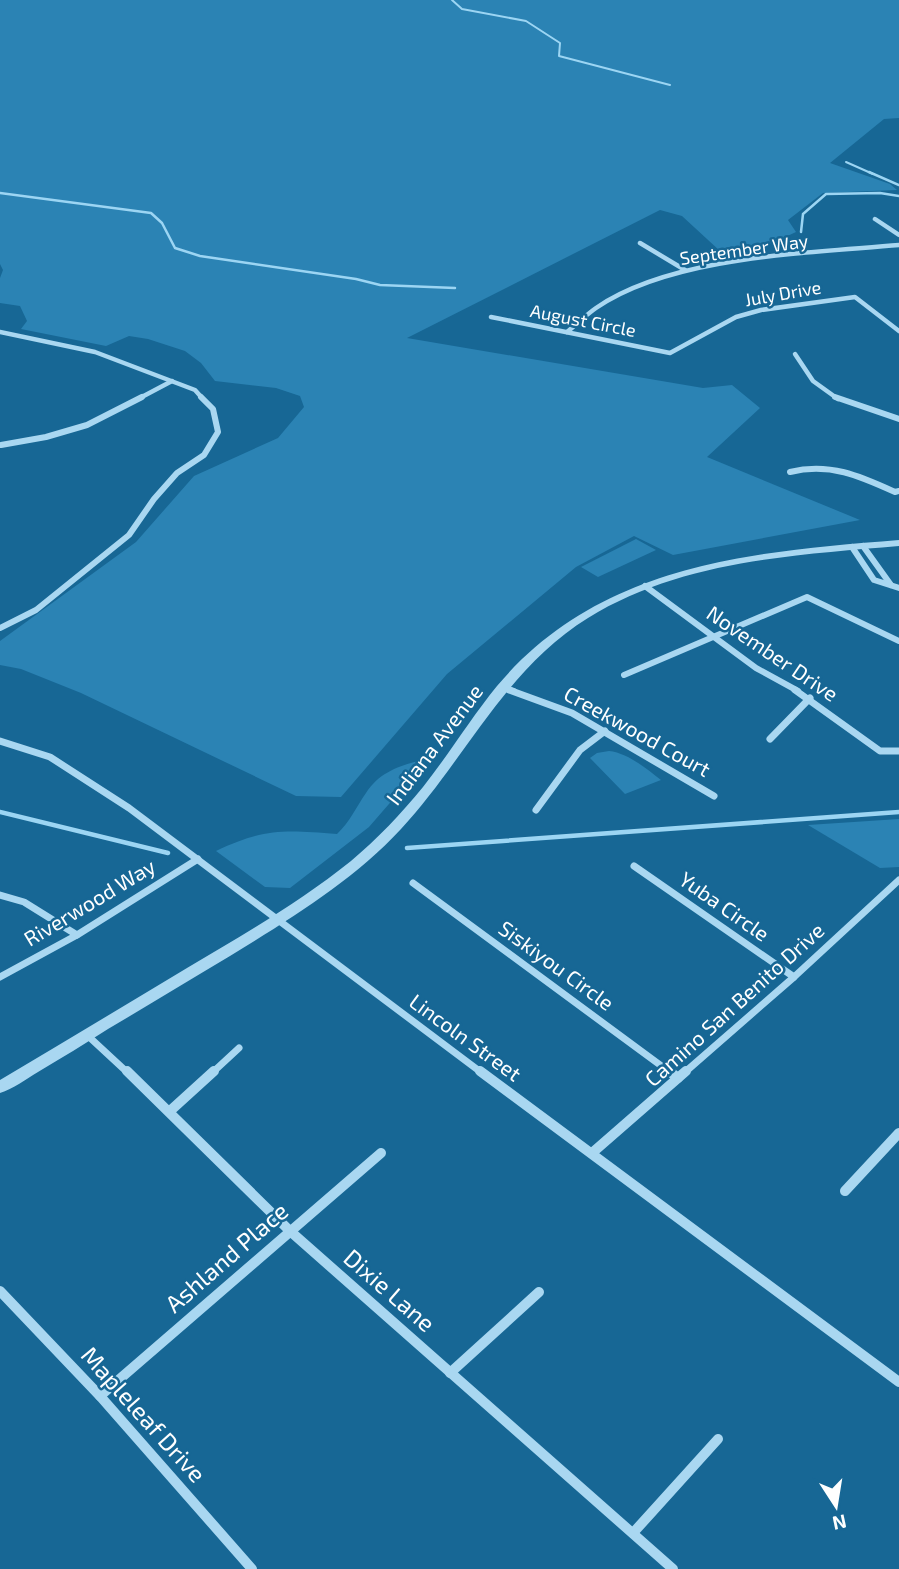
<svg xmlns="http://www.w3.org/2000/svg" width="899" height="1569" font-family="'Exo 2',sans-serif">
	<rect width="100%" height="100%" fill="#176795"/>
	<g fill="#2b83b4">
		<path d="M0 0H899V118L884 119 830 163 890 184 897 190 823 193 788 220 796 232 757 250 720 251 682 216 660 210 407 338 703 388 732 385 760 408 707 457 860 520 673 555 634 536 576 567 447 674 341 797 296 796 81 693 21 669 0 665V641L136 542 194 476 278 438 304 407 300 396 276 388 215 381 201 363 185 351 148 339 129 336 106 346 21 329 27 321 20 306 0 303V278L3 270 0 264Z"/>
		<path d="M636 539 656 550 598 577 581 567Z"/>
		<path d="M609 751C628 753 647 769 661 780L625 794 590 758 597 753Z"/>
		<path d="M428 759 369 827 290 888 265 887 216 851C265 828 284 830 337 834 350 822 356 807 366 793 380 771 403 764 428 759Z"/>
		<path d="M899 819V867L880 868 808 825Z"/>
	</g>
	<g fill="none" stroke-linecap="round" stroke-linejoin="round">
		<g stroke="#9cd5f3" stroke-width="2">
			<path d="M452 0 462 9 526 21 560 43 559 56 670 85"/>
			<path d="M846 162 873 174"/>
		</g>
		<g stroke="#9cd5f3" stroke-width="2.5">
			<path d="M869 172 899 185"/>
			<path d="M0 193 151 213 162 223 175 248 200 256 356 279 380 285 455 288"/>
			<path d="M801 232 803 214 826 194 880 193 899 196"/>
		</g>
		<g stroke="#9cd5f3" stroke-width="4.5">
			<path d="M0 812 168 853"/>
			<path d="M407 848 899 812"/>
		</g>
		<g stroke="#a9d7f1" stroke-width="4.5">
			<path d="M875 219 899 235"/>
			<path d="M640 243 685 270"/>
			<path d="M491 317 670 353 736 317 761 310 855 297 899 331"/>
			<path d="M0 332 95 352 195 390 203 399"/>
			<path d="M567 332C577 324 586 315 596 308 671 256 809 253 899 245"/>
			<path d="M795 354 813 381 838 399"/>
			<path d="M138 399 172 381"/>
		</g>
		<g stroke="#a9d7f1" stroke-width="6">
			<path d="M835 397 899 419"/>
			<path d="M1 445 46 437 87 425 142 397"/>
			<path d="M790 472C829 462 860 476 895 492L899 491"/>
			<path d="M863 546 891 585"/>
			<path d="M852 547 874 580 899 588"/>
			<path d="M645 586 756 668 798 691"/>
			<path d="M0 628 36 610 129 535 154 499 177 473 204 455 218 432 213 409 201 397"/>
			<path d="M624 675 807 597 899 641"/>
			<path d="M502 687 514 691"/>
		</g>
		<g stroke="#a9d7f1" stroke-width="7">
			<path d="M509 690 572 713 714 796"/>
			<path d="M795 690 880 751H899"/>
			<path d="M770 739 810 698"/>
			<path d="M0 741 50 757 129 808 482 1073"/>
			<path d="M536 810 580 750 605 731"/>
			<path d="M634 866 794 977"/>
			<path d="M413 883 671 1073"/>
			<path d="M0 895 24 902 77 935"/>
			<path d="M0 977 77 935 198 859"/>
			<path d="M87 1035 128 1073"/>
			<path d="M212 1073 239 1048"/>
			<path d="M684 1073 794 977 899 880"/>
		</g>
		<g stroke="#a9d7f1" stroke-width="10">
			<path d="M127 1071 290 1231 673 1569"/>
			<path d="M480 1071 899 1382"/>
			<path d="M669 1071 678 1078"/>
			<path d="M170 1111 214 1071"/>
			<path d="M592 1153 686 1071"/>
			<path d="M845 1191 899 1133"/>
			<path d="M0 1291 100 1396 252 1569"/>
			<path d="M450 1373 539 1292"/>
			<path d="M100 1396 381 1153"/>
			<path d="M633 1533 718 1439"/>
		</g>
		<path fill="#a9d7f1" fill-rule="evenodd" d="M899 540V546C794 555 680 561 588 618 505 669 465 760 401 829 353 881 290 919 230 956 189 980 149 1005 108 1029 85 1044 61 1058 38 1072 26 1079 13 1089 0 1093V1080C63 1043 125 1005 187 968 243 935 300 902 351 861 377 839 401 814 423 787 449 754 471 718 497 686 600 564 750 552 899 540Z"/>
	</g>
	<g text-anchor="middle" stroke-width="5" stroke-linejoin="round" paint-order="stroke">
		<g font-size="18" fill="#fff" stroke="#176795">
			<text transform="translate(744 250) rotate(-8)" y="6">September Way</text>
			<text transform="translate(783 294) rotate(-10)" y="6">July Drive</text>
			<text transform="translate(583 321) rotate(11)" y="6">August Circle</text>
		</g>
		<g font-size="21" fill="#fff" stroke="#176795">
			<text transform="translate(772 654) rotate(34)" y="7">November Drive</text>
			<text transform="translate(637 732) rotate(29)" y="7">Creekwood Court</text>
			<text transform="translate(435 745) rotate(-53)" y="7">Indiana Avenue</text>
			<text transform="translate(90 903) rotate(-31)" y="7">Riverwood Way</text>
			<text transform="translate(724 907) rotate(35)" y="7">Yuba Circle</text>
			<text transform="translate(556 966) rotate(36)" y="7">Siskiyou Circle</text>
			<text transform="translate(735 1005) rotate(-42)" y="7">Camino San Benito Drive</text>
			<text transform="translate(465 1038) rotate(36)" y="7">Lincoln Street</text>
		</g>
		<g font-size="24" fill="#fff" stroke="#176795">
			<text transform="translate(227 1258) rotate(-41)" y="8">Ashland Place</text>
			<text transform="translate(389 1291) rotate(41)" y="8">Dixie Lane</text>
			<text transform="translate(143 1415) rotate(48)" y="8">Mapleleaf Drive</text>
		</g>
	</g>
	<g transform="translate(836 1506) rotate(168)" stroke="#176795" stroke-width="5" paint-order="stroke">
	<path d="M0-5L12 26L0 18L-12 26Z" fill="#ffffff"/>
	<text y="-10" font-size="19" font-weight="bold" text-anchor="middle" fill="#ffffff">N</text>
	</g>
</svg>
